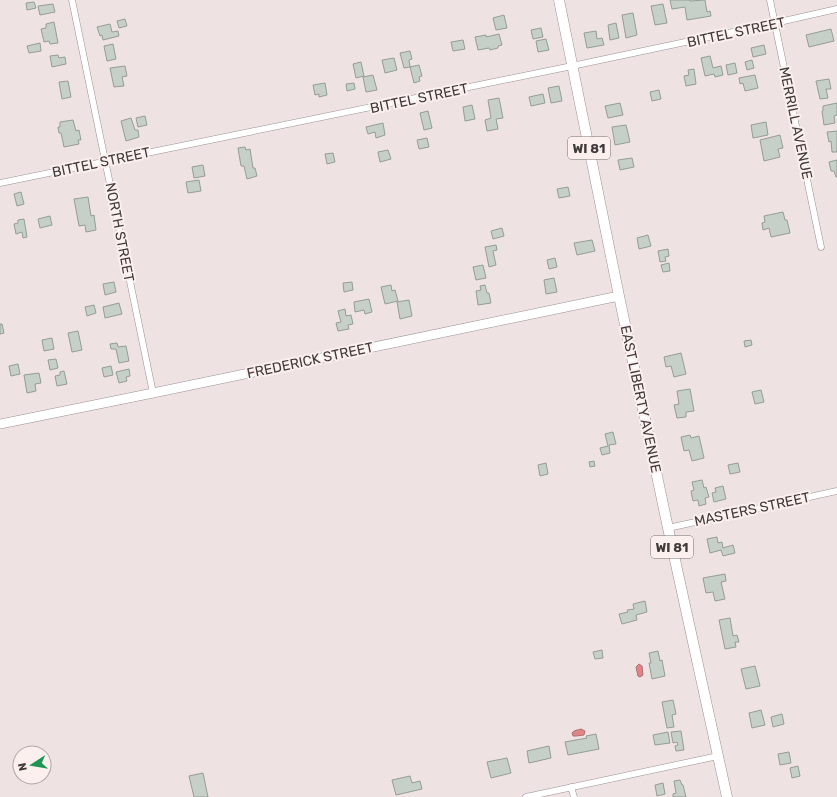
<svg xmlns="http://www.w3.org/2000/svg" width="837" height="797" font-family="Rubik,sans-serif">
	<rect width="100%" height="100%" fill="#efe2e2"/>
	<g fill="#e08587" stroke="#b06f70">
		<path d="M639 664 642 666 643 675 640 677 638 676 636 667Z"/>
		<path d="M581 729 585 731 584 735 576 736H573L572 733C574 730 578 730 581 729Z"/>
	</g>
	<g fill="#c6cfc8" stroke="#949d96">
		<path d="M670 0H690V1L705 0 707 12 710 11 711 16 687 20 685 7 672 9Z"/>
		<path d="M34 2 36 8 27 10 26 3Z"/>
		<path d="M53 4 55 12 40 15 38 6Z"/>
		<path d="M663 4 667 23 655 25 651 6Z"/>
		<path d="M633 13 637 35 626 38 622 15Z"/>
		<path d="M504 15 507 28 496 30 493 18Z"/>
		<path d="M125 19 127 26 119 28 117 21Z"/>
		<path d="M54 22 58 43 50 44 49 41 44 42 41 29 46 28V24Z"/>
		<path d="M616 23 619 38 610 40 608 25Z"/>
		<path d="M110 24 112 32 118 31 119 36 103 40 102 35 100 36 97 27Z"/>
		<path d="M541 28 543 37 533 39 531 30Z"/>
		<path d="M831 29 834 41 809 47 806 35Z"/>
		<path d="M596 31 597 39 602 38 604 45 587 48 584 33Z"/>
		<path d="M499 34 502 45 498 46V48L490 50 489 48 478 50 475 37 486 35V37Z"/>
		<path d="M546 39 549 50 538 52 536 41Z"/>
		<path d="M463 40 465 49 453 51 451 42Z"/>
		<path d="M40 43 41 51 29 53 27 46Z"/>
		<path d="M113 44 116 59 107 61 104 46Z"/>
		<path d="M764 45 766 54 753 57 751 48Z"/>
		<path d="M410 51 412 59 409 60 410 67 404 68 400 53Z"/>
		<path d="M58 55 59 58 65 57 66 64 52 67 50 56Z"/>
		<path d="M710 56 713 68 721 66 723 75 715 77 714 74 705 76 701 58Z"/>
		<path d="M394 58 397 70 385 73 382 60Z"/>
		<path d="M752 60 754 68 747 70 745 62Z"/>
		<path d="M361 62 364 76 356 78 353 64Z"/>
		<path d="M735 63 737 73 728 75 726 65Z"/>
		<path d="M419 65 422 76 419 77 420 81 414 83 410 67Z"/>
		<path d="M125 66 127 76 122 77 124 86 114 87 110 68Z"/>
		<path d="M694 69 696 84 686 86 684 76 689 75 688 70Z"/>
		<path d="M373 75 377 90 366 92 363 77Z"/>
		<path d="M755 75 758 88 745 91 743 83 740 84 739 78Z"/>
		<path d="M829 79 831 89H826L828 98 820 99 816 81Z"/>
		<path d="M68 81 71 97 62 99 59 82Z"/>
		<path d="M325 83 327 95 319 97V94L315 95 313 85Z"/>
		<path d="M354 83 355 89 347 91 346 84Z"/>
		<path d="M559 86 562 101 551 103 548 88Z"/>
		<path d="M659 90 661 99 652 101 650 92Z"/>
		<path d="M543 94 545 103 531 106 529 97Z"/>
		<path d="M499 98 503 118 496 119 498 129 487 131 485 120 491 118 488 100Z"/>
		<path d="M620 103 623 115 608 118 605 106Z"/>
		<path d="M837 103V115L834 116 835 123 824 125 822 111H823V106Z"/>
		<path d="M472 105 475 119 465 121 463 107Z"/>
		<path d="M428 111 432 128 424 130 420 113Z"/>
		<path d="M145 116 147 125 138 127 136 118Z"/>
		<path d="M131 118 135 130H138L139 137 126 141 121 121Z"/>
		<path d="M73 120 76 131 79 130 81 140H78L79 144 64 147 61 133H59L58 127H60V122Z"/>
		<path d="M766 122 768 135 753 138 751 125Z"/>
		<path d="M383 123 385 135 376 138 375 132 368 134 366 127Z"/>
		<path d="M626 125 630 142 615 145 612 127Z"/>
		<path d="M837 131V152H832L831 141 829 142 827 132Z"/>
		<path d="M780 135 783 148 778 149 780 157 764 161 760 140Z"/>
		<path d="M427 138 429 147 419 149 417 140Z"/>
		<path d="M245 147 246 150 250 149 253 168H255L257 176 247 179 244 166H241L238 148Z"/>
		<path d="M388 150 391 159 380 162 378 152Z"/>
		<path d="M333 153 335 162 327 164 325 154Z"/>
		<path d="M632 158 634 167 620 170 618 160Z"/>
		<path d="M837 160V177H836L834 171H831L829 162Z"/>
		<path d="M203 165 205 176 194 178 192 167Z"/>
		<path d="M199 180 201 191 188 193 186 182Z"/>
		<path d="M568 187 570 196 559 198 557 189Z"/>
		<path d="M21 192 24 204 17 206 14 194Z"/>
		<path d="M88 197 91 216 94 215 96 230 86 232 85 225 79 226 74 199Z"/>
		<path d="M783 212 785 220H787L790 233 771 237 769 228 763 230 762 223 765 222 764 216Z"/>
		<path d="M50 216 52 225 40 228 38 219Z"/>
		<path d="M24 219 27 237 23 238 22 232 16 234 14 224 18 223V220Z"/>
		<path d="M502 228 504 236 493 239 491 231Z"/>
		<path d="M648 235 651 246 639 249 637 238Z"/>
		<path d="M592 240 595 251 577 255 574 243Z"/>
		<path d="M496 245 497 250 493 251 496 265 489 267 485 247Z"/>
		<path d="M668 249 669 256 665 257 666 261 660 262 658 251Z"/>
		<path d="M555 258 557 267 549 269 547 260Z"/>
		<path d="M669 263 670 271 663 272 661 265Z"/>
		<path d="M483 265 486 278 476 280 473 267Z"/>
		<path d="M554 278 557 292 546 294 544 280Z"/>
		<path d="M114 282 116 292 105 295 103 284Z"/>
		<path d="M352 282 353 290 344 292 343 283Z"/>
		<path d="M391 285 392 291 395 290 398 301 385 304 381 287Z"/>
		<path d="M485 285 487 293H489L491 303 478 305 476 291 481 290 480 286Z"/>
		<path d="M369 299 372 312 365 314 364 310 355 312 354 302Z"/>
		<path d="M409 300 412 316 400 319 397 302Z"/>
		<path d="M119 303 122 314 105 318 103 307Z"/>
		<path d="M94 305 96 313 87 316 85 307Z"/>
		<path d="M345 309 346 316 351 315 353 324 348 325 349 329 338 331 336 323 341 322 338 311Z"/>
		<path d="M0 324H2L4 333 0 334Z"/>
		<path d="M78 331 82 350 72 352 68 333Z"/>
		<path d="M52 338 54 349 44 351 42 340Z"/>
		<path d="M751 340 752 345 745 347 744 341Z"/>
		<path d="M117 343 118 347 126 346 129 361 119 363 116 349H111L110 344Z"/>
		<path d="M681 353 686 374 674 377 671 366 666 367 664 357Z"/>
		<path d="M56 359 58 368 50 370 48 360Z"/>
		<path d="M18 364 20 374 11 376 9 366Z"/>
		<path d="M111 366 113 375 104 377 102 368Z"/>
		<path d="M129 369 130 376 126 377 127 381 119 383 116 372Z"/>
		<path d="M64 371 67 384 57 386 55 376 60 375V372Z"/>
		<path d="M39 373 41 383 35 384 36 391 27 393 24 375Z"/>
		<path d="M690 389 694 411 686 412V417L677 418 674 405 679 404 677 391Z"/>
		<path d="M761 390 764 402 755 404 752 392Z"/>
		<path d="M613 432 616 444 609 445 610 453 602 455 600 448 608 446 605 434Z"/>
		<path d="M690 435 691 438 699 436 704 458 692 461 689 450 684 451 681 437Z"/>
		<path d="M594 461 595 466 590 467 589 462Z"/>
		<path d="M546 463 548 474 540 476 538 465Z"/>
		<path d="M738 463 740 472 730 474 728 465Z"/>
		<path d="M702 480 704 488 706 487 709 497 705 498 706 504 699 506 698 500 693 501 691 491 694 490 692 482Z"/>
		<path d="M723 486 726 499 714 502 712 493 716 492 715 488Z"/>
		<path d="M717 537 718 543 722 542 723 548 733 545 735 553 723 556 721 550 710 553 707 539Z"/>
		<path d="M725 574 726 581 721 582 725 599 715 601 713 592 706 593 703 578Z"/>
		<path d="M645 601 647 612 636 615 637 620 622 624 619 614 628 612 627 610 634 609 633 604Z"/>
		<path d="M730 618 733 636 737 635 739 642H735L736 647 725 649 719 620Z"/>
		<path d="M602 650 603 658 595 659 593 652Z"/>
		<path d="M658 651 660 661 662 660 665 676 652 679 649 663H651L649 653Z"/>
		<path d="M755 666 760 686 746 689 741 669Z"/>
		<path d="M673 700 676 714 672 715 674 727 667 728 662 702Z"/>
		<path d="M761 710 765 725 752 728 749 713Z"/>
		<path d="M782 714 784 724 773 727 771 717Z"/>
		<path d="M681 731 684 750 676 751 675 746 678 745 677 742 673 743 671 732Z"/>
		<path d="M668 732 670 743 655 745 653 735Z"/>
		<path d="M596 734 599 749 568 755 565 742 587 738 586 736Z"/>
		<path d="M549 746 551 758 529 763 527 751Z"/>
		<path d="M789 752 791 763 780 765 778 754Z"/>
		<path d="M507 758 511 773 491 778 487 762Z"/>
		<path d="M798 766 800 776 792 778 790 768Z"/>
		<path d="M203 773 208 797H194L189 776Z"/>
		<path d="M410 776 412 783 420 781 422 789 396 795 392 780Z"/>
		<path d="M680 780 682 785H683L686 797H673V794L676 793 674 781Z"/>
		<path d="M663 783 665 794 657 796 655 785Z"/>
	</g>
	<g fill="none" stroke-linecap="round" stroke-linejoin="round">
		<g stroke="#9c9191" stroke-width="7">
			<g id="street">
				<path d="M72 0 153 393"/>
				<path d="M770 0 821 247"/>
				<path d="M0 183 572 66 775 23 837 9"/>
				<path d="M668 528 837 491"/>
				<path d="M571 787 574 797"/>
				<path d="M526 797 718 756"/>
			</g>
		</g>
		<g stroke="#9c9191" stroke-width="10">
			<path id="secondary" d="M0 424 153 393 619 296"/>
		</g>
		<g stroke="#9c9191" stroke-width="11">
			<path id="primary" d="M559 0 619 296 668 528 727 797"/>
		</g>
		<use href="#street" stroke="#fff" stroke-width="6"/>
		<use href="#secondary" stroke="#fff" stroke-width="9"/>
		<use href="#primary" stroke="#fff" stroke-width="10"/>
	</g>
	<g text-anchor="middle" stroke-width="4" stroke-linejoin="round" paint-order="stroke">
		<g fill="#fcf0ef" stroke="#787171" stroke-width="1">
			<rect x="568" y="137" width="42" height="22" rx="3"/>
			<rect x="651" y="536" width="42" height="22" rx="3"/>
		</g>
		<g font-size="13" font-weight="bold" fill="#403b3b">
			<text x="589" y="153">WI 81</text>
			<text x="672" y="552">WI 81</text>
		</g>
		<g font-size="14" fill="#403b3b" stroke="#fcf0ef">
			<text transform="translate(736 32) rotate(-12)" y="5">BITTEL STREET</text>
			<text transform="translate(419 98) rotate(-12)" y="5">BITTEL STREET</text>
			<text transform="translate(796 123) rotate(78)" y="5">MERRILL AVENUE</text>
			<text transform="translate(101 162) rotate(-12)" y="5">BITTEL STREET</text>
			<text transform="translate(120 232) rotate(79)" y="5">NORTH STREET</text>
			<text transform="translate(310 360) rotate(-12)" y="5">FREDERICK STREET</text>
			<text transform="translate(641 399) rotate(78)" y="5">EAST LIBERTY AVENUE</text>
			<text transform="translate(752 509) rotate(-12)" y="5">MASTERS STREET</text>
		</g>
	</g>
	<g transform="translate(32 765) rotate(258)"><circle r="19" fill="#fcf0ef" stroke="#b1a8a7"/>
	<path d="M0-3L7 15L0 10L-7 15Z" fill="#1c9652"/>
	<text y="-6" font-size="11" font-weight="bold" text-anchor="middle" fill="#403b3b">N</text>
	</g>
</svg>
